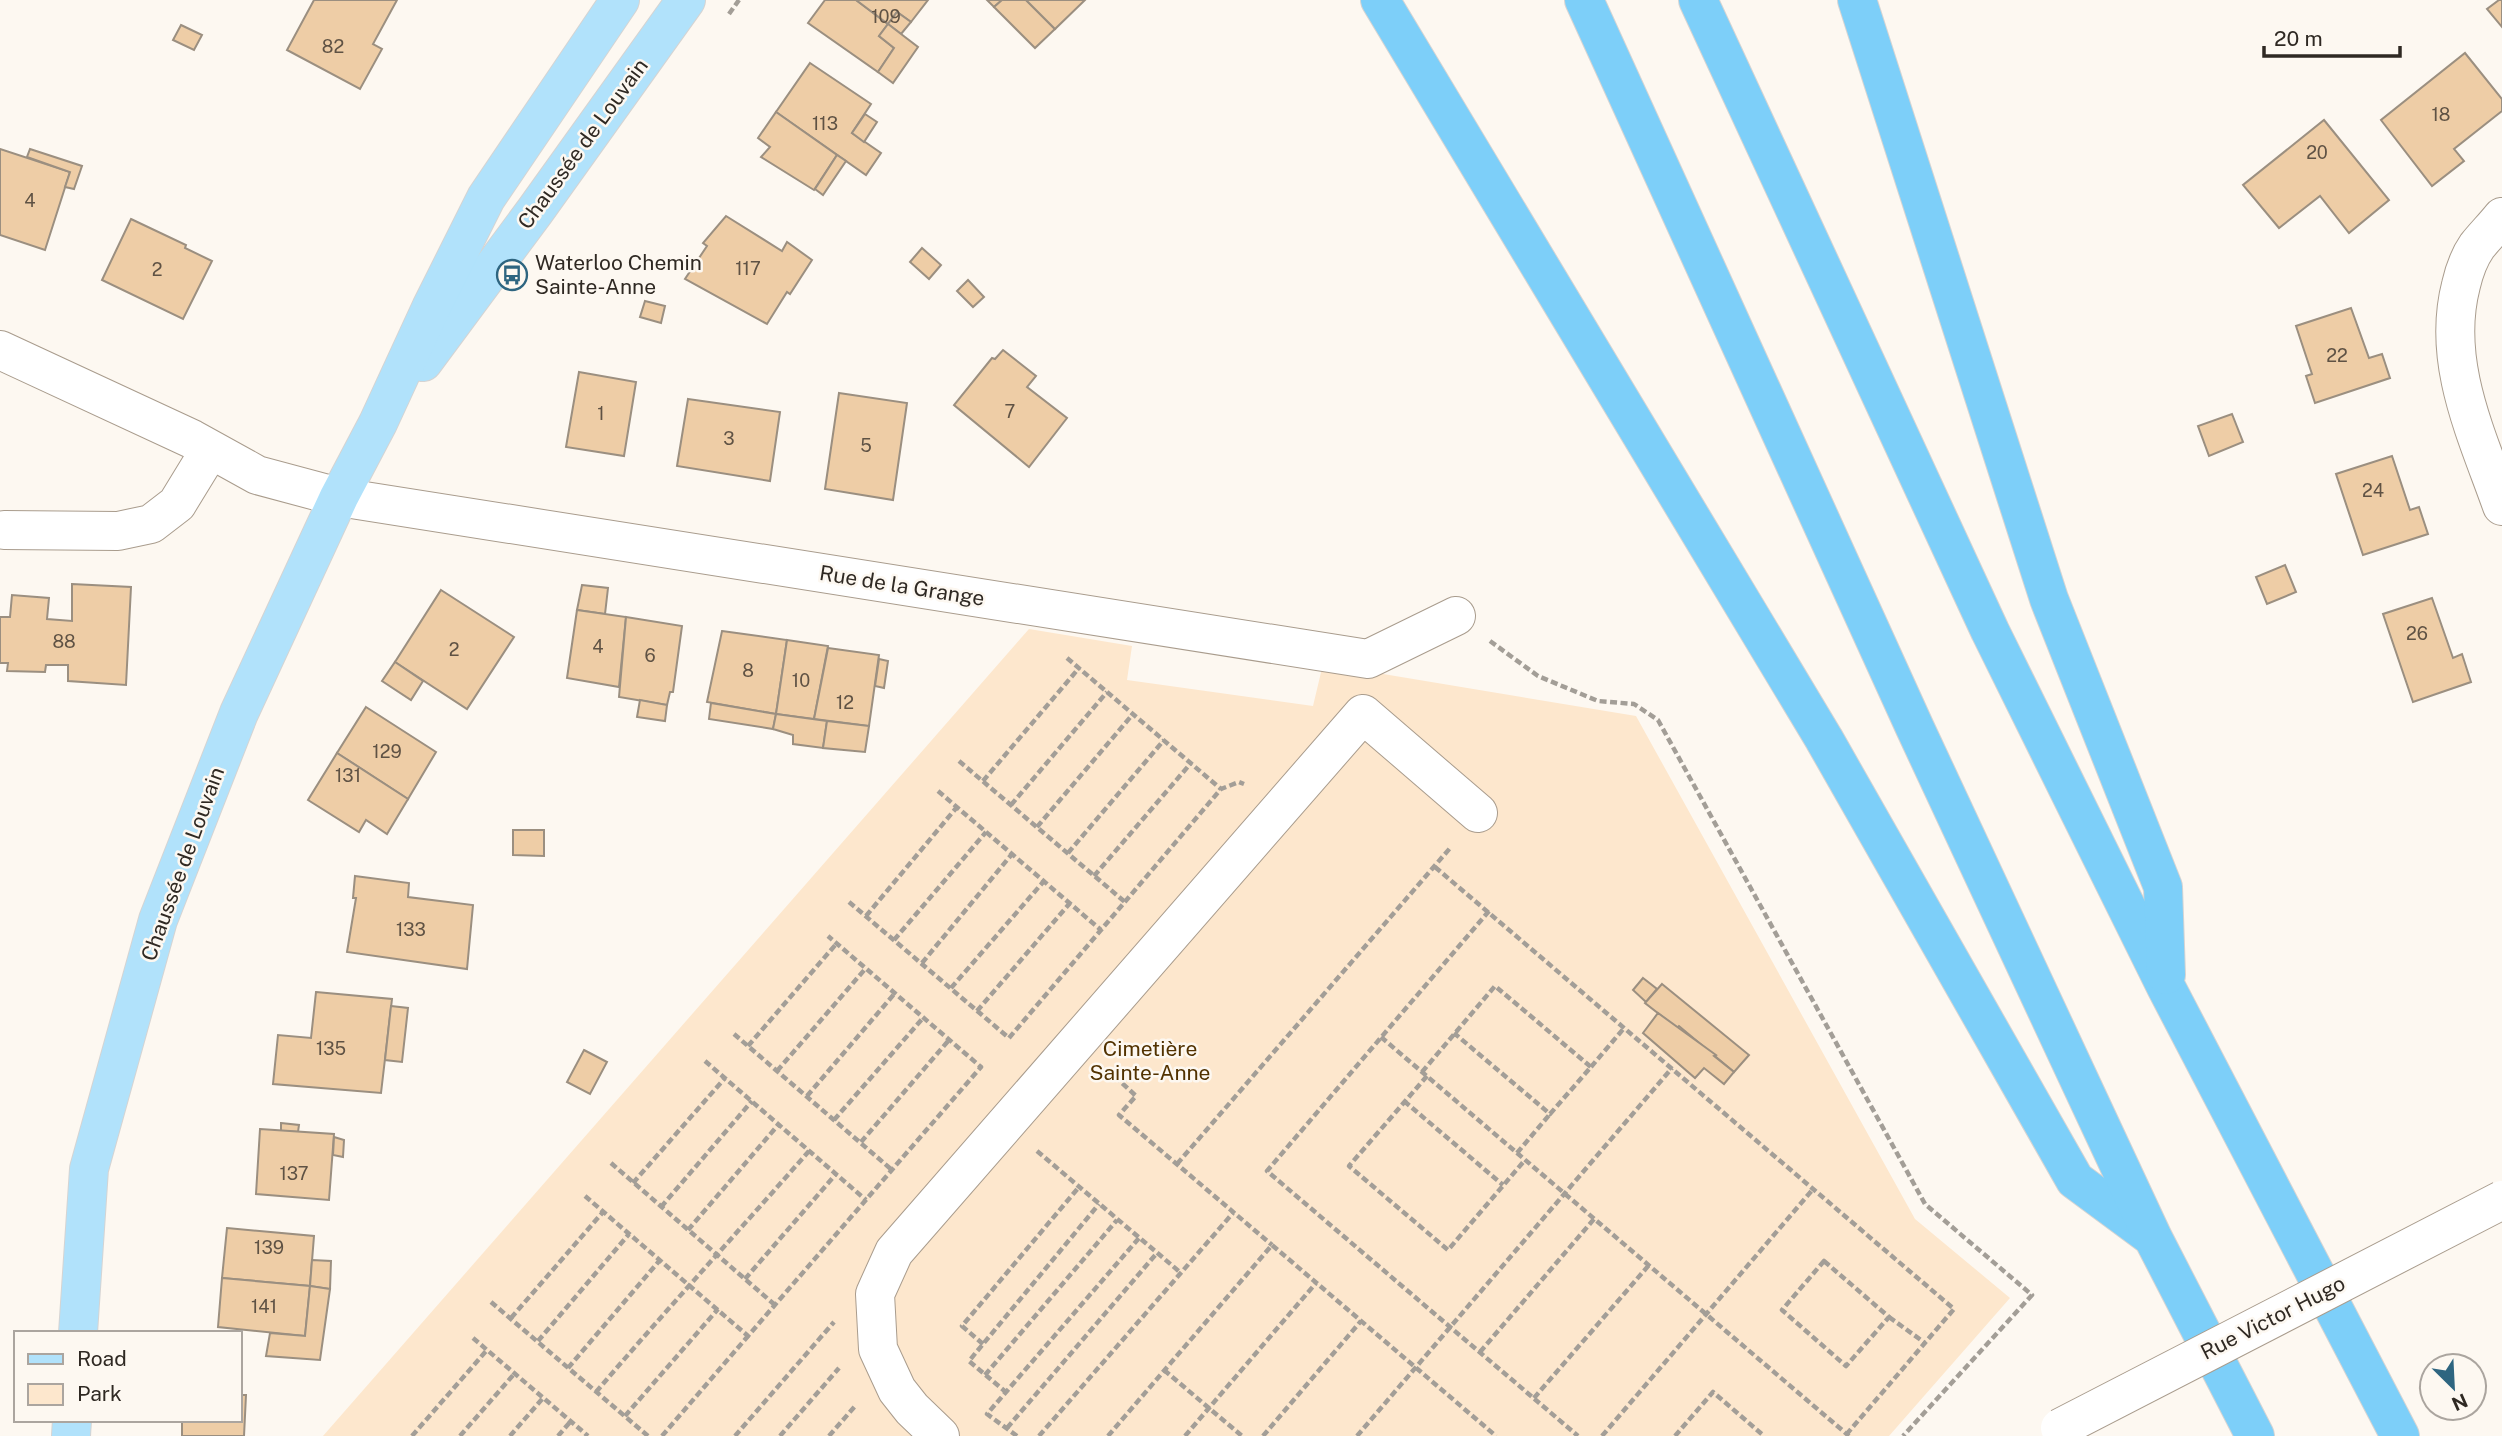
<svg xmlns="http://www.w3.org/2000/svg" width="2502" height="1436" font-family="'Public Sans',sans-serif">
	<rect width="100%" height="100%" fill="#fdf8f1"/>
	<path fill="#fde7cd" d="M1029 629 1132 646 1127 680 1313 706 1323 664 1636 716 1915 1219 2010 1298 1889 1436H323Z"/>
	<g fill="#eecda6" stroke="#9b8f80" stroke-width="2">
		<path d="M314 0H397L373 44 382 49 360 89 287 50Z"/>
		<path d="M825 0H856L888 24 879 36 894 48 878 72 808 23Z"/>
		<path d="M856 0H928L911 22 897 12 888 24Z"/>
		<path d="M987 0H1002L994 7Z"/>
		<path d="M1002 0H1026L1055 29 1035 48 994 7Z"/>
		<path d="M1026 0H1085L1055 29Z"/>
		<path d="M2499 0H2502V27L2487 9Z"/>
		<path d="M897 12 911 22 901 34 888 24Z"/>
		<path d="M888 24 918 47 893 83 878 72 894 48 879 36Z"/>
		<path d="M181 25 202 35 194 50 173 40Z"/>
		<path d="M2465 53 2502 99V111L2454 149 2464 161 2432 186 2381 120Z"/>
		<path d="M810 63 871 104 852 133 881 153 866 175 776 112Z"/>
		<path d="M776 112 837 155 814 190 761 157 770 147 758 138Z"/>
		<path d="M865 114 877 122 864 142 852 133Z"/>
		<path d="M2324 120 2389 200 2349 233 2320 196 2279 228 2243 185Z"/>
		<path d="M0 149 70 172 45 250 0 235Z"/>
		<path d="M30 149 82 166 74 189 65 187 70 172 27 157Z"/>
		<path d="M837 155 846 161 823 195 815 189Z"/>
		<path d="M726 216 782 251 787 242 812 260 790 294 787 292 767 324 685 279 707 246 703 243Z"/>
		<path d="M131 219 186 245 185 248 212 261 183 319 102 280Z"/>
		<path d="M922 248 941 265 929 279 910 262Z"/>
		<path d="M968 280 984 297 973 307 957 291Z"/>
		<path d="M645 301 665 306 661 323 640 317Z"/>
		<path d="M2351 308 2369 358 2382 354 2390 378 2315 403 2306 376 2312 374 2296 326Z"/>
		<path d="M1003 350 1036 376 1027 387 1067 418 1029 467 954 405 992 358 995 359Z"/>
		<path d="M579 372 636 382 624 456 566 447Z"/>
		<path d="M839 393 907 403 893 500 825 489Z"/>
		<path d="M688 399 780 412 770 481 677 466Z"/>
		<path d="M2232 414 2243 442 2209 456 2198 426Z"/>
		<path d="M2392 456 2410 510 2419 507 2428 534 2363 555 2336 474Z"/>
		<path d="M2285 565 2296 592 2267 604 2256 577Z"/>
		<path d="M72 584 131 587 126 685 68 681V665H46L45 672 7 671 8 663H0V617H10L12 595 49 598 47 619 72 621Z"/>
		<path d="M582 585 608 588 605 614 577 610Z"/>
		<path d="M441 590 514 637 467 709 395 662Z"/>
		<path d="M2432 598 2453 658 2462 654 2471 682 2413 702 2383 614Z"/>
		<path d="M577 610 626 617 619 687 567 678Z"/>
		<path d="M626 617 682 626 673 692H670L667 705 619 697Z"/>
		<path d="M722 631 787 640 776 714 707 702Z"/>
		<path d="M787 640 828 646 814 719 776 714Z"/>
		<path d="M828 648 879 655 869 726 814 719Z"/>
		<path d="M879 659 888 661 884 688 875 686Z"/>
		<path d="M395 662 423 681 411 700 382 681Z"/>
		<path d="M640 700 667 705 665 721 637 717Z"/>
		<path d="M711 703 776 714 773 729 709 719Z"/>
		<path d="M366 707 436 752 408 799 337 753Z"/>
		<path d="M776 714 827 721 823 748 793 744V735L773 729Z"/>
		<path d="M827 721 869 726 865 752 823 748Z"/>
		<path d="M337 753 408 799 387 834 366 820 359 832 308 800Z"/>
		<path d="M513 830H544V856L513 855Z"/>
		<path d="M355 876 409 883 408 897 473 905 467 969 347 952 356 898H353Z"/>
		<path d="M1643 978 1657 989 1646 1002 1633 990Z"/>
		<path d="M1662 984 1749 1055 1734 1072 1679 1026 1677 1028 1645 1003Z"/>
		<path d="M316 992 392 999 381 1093 273 1084 278 1035 311 1038Z"/>
		<path d="M391 1006 408 1008 402 1062 385 1060Z"/>
		<path d="M1658 1013 1716 1055 1714 1056 1734 1072 1724 1084 1704 1068 1695 1078 1643 1033Z"/>
		<path d="M584 1050 607 1062 590 1094 567 1082Z"/>
		<path d="M281 1123 299 1125 298 1132 281 1131Z"/>
		<path d="M260 1129 334 1134 329 1200 256 1194Z"/>
		<path d="M334 1137 344 1140 343 1157 333 1155Z"/>
		<path d="M227 1228 314 1236 310 1286 222 1278Z"/>
		<path d="M312 1260 331 1261 330 1289 310 1286Z"/>
		<path d="M222 1278 310 1286 305 1336 218 1327Z"/>
		<path d="M310 1286 330 1289 320 1360 266 1356 270 1333 305 1336Z"/>
		<path d="M240 1395H246L244 1436H182V1420H240Z"/>
	</g>
	<g fill="none" stroke-linecap="round" stroke-linejoin="round">
		<g stroke="#a99c8d" stroke-width="40">
			<g id="minor">
				<path d="M2502 217C2494 227 2485 236 2477 246 2470 256 2464 272 2461 285 2441 362 2477 435 2502 506"/>
				<path d="M0 350 192 439 257 475 339 497 1368 659 1456 616"/>
				<path d="M4 530 118 531 151 524 177 504 210 450"/>
				<path d="M940 1436 912 1409 897 1390 878 1349 875 1294 894 1252 1363 714 1478 813"/>
			</g>
		</g>
		<g stroke="#d5d4d3" stroke-width="40">
			<g id="major">
				<path d="M423 362 535 211 686 0"/>
				<path d="M78 1333 89 1169 158 920 239 713 339 497 378 423 431 308 486 198 620 0"/>
				<path d="M71 1436 72 1420"/>
			</g>
		</g>
		<g stroke="#d5d4d3" stroke-width="40">
			<g id="highway">
				<path d="M1380 0 1824 739 2075 1180 2148 1234"/>
				<path d="M1584 0 1915 728 2153 1238 2255 1436"/>
				<path d="M1698 0 1990 631 2166 987 2400 1436"/>
				<path d="M1857 0 2049 599 2163 887 2166 975"/>
			</g>
		</g>
		<g stroke="#a39e97" stroke-width="4.5" stroke-dasharray="7 3.5" stroke-linecap="butt">
			<path d="M729 14 739 0"/>
			<path d="M1490 641 1538 676 1598 701 1634 704 1658 720 1925 1204 2032 1295 1903 1436"/>
			<path d="M1067 658 1221 789"/>
			<path d="M959 761 1125 902"/>
			<path d="M983 781 1079 668"/>
			<path d="M938 791 1101 930"/>
			<path d="M1011 805 1107 692"/>
			<path d="M1037 827 1133 714"/>
			<path d="M1068 853 1164 740"/>
			<path d="M1435 867 1954 1309 1845 1436"/>
			<path d="M1094 876 1191 763"/>
			<path d="M849 902 1009 1038 1221 789 1239 782 1244 784"/>
			<path d="M1489 911 1267 1171 1578 1436"/>
			<path d="M866 916 957 807"/>
			<path d="M894 940 986 832"/>
			<path d="M922 963 1012 854"/>
			<path d="M951 988 1044 881"/>
			<path d="M977 1011 1070 903"/>
			<path d="M734 1034 892 1170"/>
			<path d="M1381 1037 1849 1436"/>
			<path d="M748 1046 837 943"/>
			<path d="M705 1061 866 1200"/>
			<path d="M1591 1067 1625 1027"/>
			<path d="M1107 1069 1136 1096 1119 1115 1272 1245"/>
			<path d="M777 1071 866 968"/>
			<path d="M1422 1072 1495 986 1591 1067 1550 1114 1454 1033"/>
			<path d="M1427 1076 1349 1166 1448 1250 1525 1160"/>
			<path d="M807 1096 895 993"/>
			<path d="M1404 1101 1503 1185"/>
			<path d="M834 1120 923 1018"/>
			<path d="M861 1142 949 1040"/>
			<path d="M1037 1151 1181 1273"/>
			<path d="M1517 1153 1550 1114"/>
			<path d="M611 1163 775 1305"/>
			<path d="M1177 1164 1451 847"/>
			<path d="M633 1183 725 1078"/>
			<path d="M585 1196 748 1336 981 1067 828 936"/>
			<path d="M661 1207 752 1101"/>
			<path d="M688 1230 779 1124"/>
			<path d="M1824 1261 1889 1317 1846 1366 1782 1310Z"/>
			<path d="M745 1279 836 1174"/>
			<path d="M491 1302 648 1436"/>
			<path d="M1889 1317 1925 1343"/>
			<path d="M511 1318 603 1212"/>
			<path d="M473 1338 588 1436"/>
			<path d="M538 1341 629 1234"/>
			<path d="M983 1344 962 1326 1079 1187"/>
			<path d="M1480 1352 1594 1219"/>
			<path d="M568 1368 660 1260"/>
			<path d="M1164 1370 1242 1436"/>
			<path d="M985 1375 1117 1220"/>
			<path d="M596 1392C666 1310 738 1232 809 1151"/>
			<path d="M1007 1393 969 1361 1099 1204"/>
			<path d="M1534 1398 1649 1265"/>
			<path d="M625 1416 718 1309"/>
			<path d="M1007 1428 1157 1253"/>
			<path d="M412 1436 487 1350"/>
			<path d="M460 1436 515 1373"/>
			<path d="M510 1436 543 1398"/>
			<path d="M558 1436 571 1421"/>
			<path d="M662 1436 748 1336"/>
			<path d="M735 1436 834 1322"/>
			<path d="M780 1436 839 1368"/>
			<path d="M829 1436 856 1405"/>
			<path d="M1017 1436 987 1414 1139 1238"/>
			<path d="M1039 1436 1233 1213"/>
			<path d="M1108 1436 1272 1245 1496 1436"/>
			<path d="M1185 1436 1316 1283"/>
			<path d="M1263 1436 1361 1321"/>
			<path d="M1357 1436 1672 1068"/>
			<path d="M1602 1436 1814 1188"/>
			<path d="M1675 1436 1713 1392 1764 1436"/>
		</g>
		<use href="#minor" stroke="#fff" stroke-width="38"/>
		<use href="#major" stroke="#b1e2fb" stroke-width="38"/>
		<use href="#highway" stroke="#7dcff9" stroke-width="38"/>
		<g stroke="#a99c8d" stroke-width="40" stroke-linecap="butt">
			<path id="minor-bridge" d="M2060 1428 2502 1200"/>
		</g>
		<use href="#minor-bridge" stroke="#fff" stroke-width="38"/>
	</g>
	<defs>
		<g id="bus-ring" transform="scale(1.575)"><circle r="9.5" fill="#fdf8f1" stroke="#2e6580" stroke-width="1.5"/><path d="M-5-6H5V4H4V6H2V4H-2V6H-4V4H-5ZM-3.5-4V0h7V-4ZM-3.5 1.2v1.5H-2V1.2ZM2 1.2v1.5H3.5V1.2Z" fill="#2e6580"/></g>
	</defs>
	<g fill-rule="evenodd">
		<use href="#bus-ring" x="512" y="275"/>
	</g>
	<g text-anchor="middle" stroke-width="5" stroke-linejoin="round" paint-order="stroke">
		<g font-size="18" fill="#5f5244">
			<text x="886" y="23">109</text>
			<text x="333" y="53">82</text>
			<text x="2441" y="121">18</text>
			<text x="825" y="130">113</text>
			<text x="2317" y="159">20</text>
			<text x="30" y="207">4</text>
			<text x="748" y="275">117</text>
			<text x="157" y="276">2</text>
			<text x="2337" y="362">22</text>
			<text x="1010" y="418">7</text>
			<text x="601" y="420">1</text>
			<text x="729" y="445">3</text>
			<text x="866" y="452">5</text>
			<text x="2373" y="497">24</text>
			<text x="2417" y="640">26</text>
			<text x="64" y="648">88</text>
			<text x="598" y="653">4</text>
			<text x="454" y="656">2</text>
			<text x="650" y="662">6</text>
			<text x="748" y="677">8</text>
			<text x="801" y="687">10</text>
			<text x="845" y="709">12</text>
			<text x="387" y="758">129</text>
			<text x="348" y="782">131</text>
			<text x="411" y="936">133</text>
			<text x="331" y="1055">135</text>
			<text x="294" y="1180">137</text>
			<text x="269" y="1254">139</text>
			<text x="264" y="1313">141</text>
		</g>
		<g font-size="21" fill="#2f2923" stroke="#fdf8f1">
			<text transform="translate(583 144) rotate(-54)" y="7">Chaussée de Louvain</text>
			<text transform="translate(902 586) rotate(9)" y="7">Rue de la Grange</text>
			<text transform="translate(183 864) rotate(-70)" y="7">Chaussée de Louvain</text>
			<text transform="translate(2273 1318) rotate(-27)" y="7">Rue Victor Hugo</text>
		</g>
		<g font-size="21" fill="#2f2923" stroke="#fdf8f1" text-anchor="start">
			<text x="535" y="270">Waterloo Chemin<tspan x="535" dy="24">Sainte-Anne</tspan></text>
		</g>
		<g font-size="21" fill="#523200" stroke="#fdf8f1">
			<text x="1150" y="1056">Cimetière<tspan x="1150" dy="24">Sainte-Anne</tspan></text>
		</g>
	</g>
	<rect x="14" y="1331" width="228" height="91" fill="#fdf8f1" stroke="#aba59f" stroke-width="2"/>
	<rect x="28" y="1354" width="35" height="10" fill="#b1e2fb" stroke="#aba59f" stroke-width="2"/>
	<text x="77" y="1366" font-size="21" fill="#2f2923">Road</text>
	<rect x="28" y="1384" width="35" height="21" fill="#fde7cd" stroke="#aba59f" stroke-width="2"/>
	<text x="77" y="1401" font-size="21" fill="#2f2923">Park</text>
	<g transform="translate(2453 1387) rotate(156)"><circle r="33" fill="#fdf8f1" stroke="#aba59f" stroke-width="2"/>
	<path d="M0-5L12 26L0 18L-12 26Z" fill="#2e6580"/>
	<text y="-10" font-size="19" font-weight="bold" text-anchor="middle" fill="#2f2923">N</text>
	</g>
	<path d="M2264 46v10h136v-10" fill="none" stroke="#2f2923" stroke-width="3.5"/>
	<text x="2274" y="46" font-size="21" fill="#2f2923" stroke="#fdf8f1" stroke-width="5" paint-order="stroke">20 m</text>
</svg>
